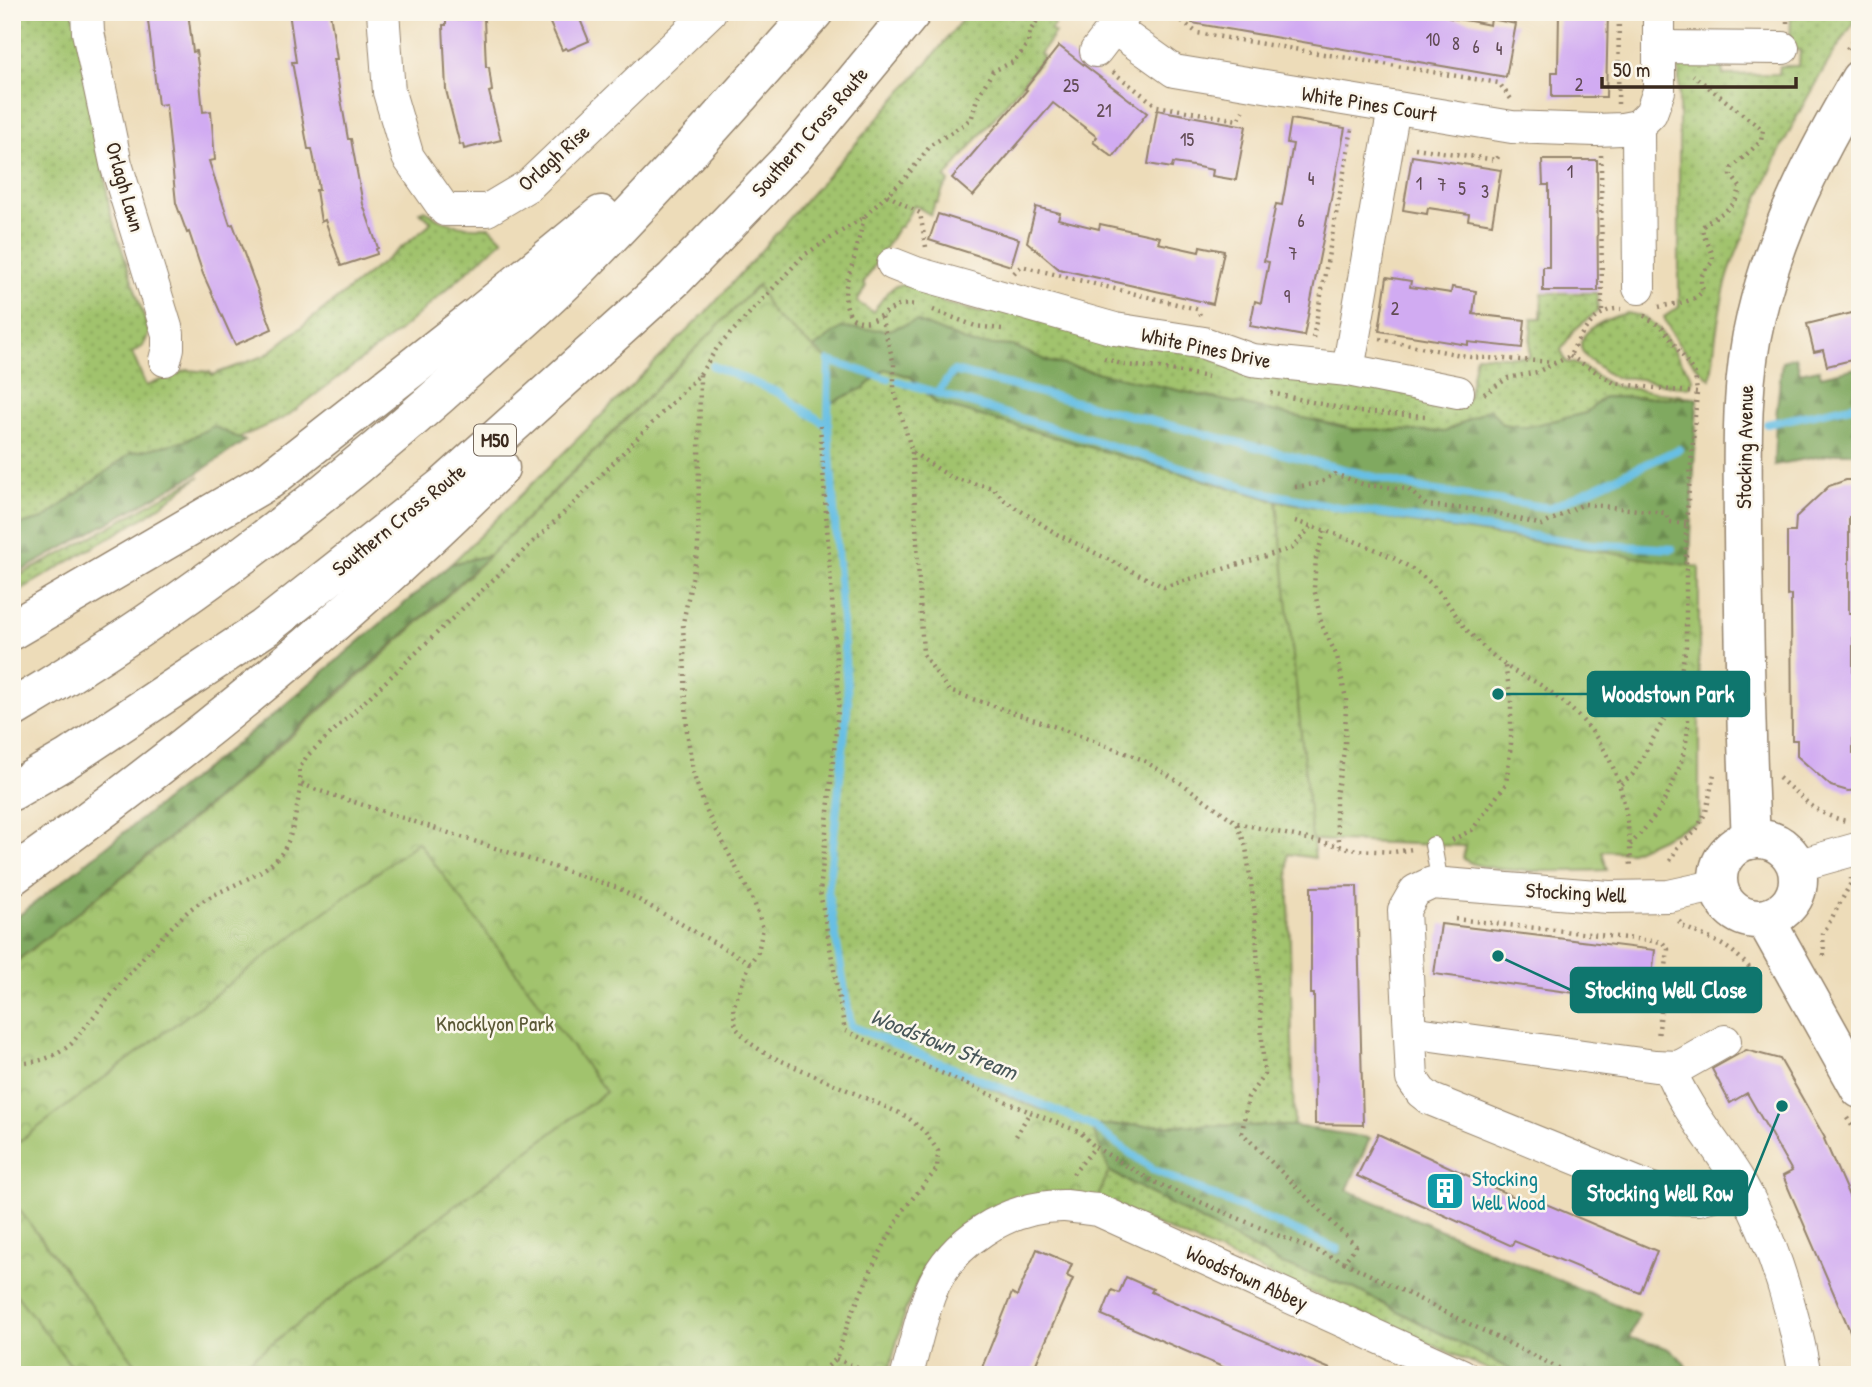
<svg xmlns="http://www.w3.org/2000/svg" width="1872" height="1387" font-family="'Patrick Hand',sans-serif">
	<defs>
		<pattern id="grass-dots" width="8" height="8" patternUnits="userSpaceOnUse" patternTransform="scale(1.75)"><rect width="8" height="8" fill="#a1c36d"/><path d="M2 2h.1M6 6h.1" fill="none" stroke="#849f59" stroke-width="1.8" stroke-linecap="round"/></pattern>
		<pattern id="forest-firs" width="22" height="20" patternUnits="userSpaceOnUse" patternTransform="scale(1.75)"><rect width="22" height="20" fill="#80a960"/><path d="M5 1l3.5 6h-7zM16 11l3.5 6h-7z" fill="#6a8a4f"/></pattern>
		<pattern id="park-crowns" width="20" height="18" patternUnits="userSpaceOnUse" patternTransform="scale(1.75)"><rect width="20" height="18" fill="#a1c36d"/><path d="M2 6a3 3 0 1 1 6 0M12 15a3 3 0 1 1 6 0" fill="none" stroke="#849f59"/></pattern>
	</defs>
	<rect width="100%" height="100%" fill="#fbf7ec"/>
	<filter id="ink" filterUnits="userSpaceOnUse"><feTurbulence type="fractalNoise" baseFrequency=".0143" numOctaves="2"/><feDisplacementMap in="SourceGraphic" scale="14" xChannelSelector="R" yChannelSelector="G"/><feConvolveMatrix kernelMatrix="1 2 1 2 8 2 1 2 1" color-interpolation-filters="sRGB"/></filter>
	<filter id="wash" filterUnits="userSpaceOnUse"><feTurbulence type="fractalNoise" baseFrequency=".00686" numOctaves="4" result="noise"/><feDisplacementMap in="SourceGraphic" scale="28" xChannelSelector="R" yChannelSelector="G"/><feGaussianBlur stdDeviation="1.57" result="paint"/><feColorMatrix in="noise" values="0 0 0 0 0 0 0 0 0 0 0 0 0 0 0 0 0 1.4 0 .05"/><feComposite in="paint" operator="in"/></filter>
	<g filter="url(#wash)">
		<rect width="100%" height="100%" fill="#eddcb9"/>
		<g fill="url(#grass-dots)" stroke="#6e7646" stroke-width="2">
			<path d="M12 12H81L110 212 149 333 143 346 132 353 146 386 187 370 210 372 212 375 266 355 426 228 431 222 420 212 425 210C445 226 466 228 490 227L503 240 397 333 286 417 142 481 12 561Z"/>
			<path d="M968 12H1038L1055 24 1050 30 1055 33 1040 54 1044 57 945 178 949 182 943 189 938 203 935 202 931 215 914 205 901 227H898L863 284 866 286 857 302 873 312C897 278 895 282 935 290L941 302 981 313 993 307 1468 398 1476 355 1529 357 1532 318H1541L1542 293H1597L1598 311 1574 330 1561 350 1566 362C1586 363 1597 380 1615 386L1697 398 1604 397 1586 413 1527 427 1502 424 1490 408 1445 432 1353 429 1050 362 1013 346 973 344 916 322 807 353 703 341 490 555 451 564 712 306 933 56Z"/>
			<path d="M1791 12 1860 14C1813 80 1777 150 1748 225 1741 243 1732 261 1727 280 1718 312 1714 346 1711 379 1693 366 1672 338 1664 317L1679 307V56H1722L1723 75 1779 74 1780 66H1799L1800 50H1790Z"/>
			<path d="M1627 313C1657 318 1662 333 1677 356 1682 364 1689 370 1693 379L1690 387C1669 388 1651 379 1631 378 1625 377 1620 379 1614 377 1608 375 1602 369 1596 365 1558 340 1601 319 1627 313Z"/>
			<path d="M829 361 885 368 911 377 936 403 1277 501 1315 858 1288 854 1294 1126 1091 1125 851 1026 828 892 848 701 828 426Z"/>
			<path d="M200 476 148 515 12 595V579L59 555Z"/>
			<path d="M1109 1171 1282 1264 1353 1288 1521 1375H1501L1097 1199Z"/>
		</g>
		<g fill="url(#forest-firs)" stroke="#5e6a3f" stroke-width="2">
			<path d="M916 321 972 344 1013 346 1050 362 1353 429 1445 432 1490 408 1502 424 1527 427 1586 413 1604 397 1697 398 1690 560 1687 578 1285 505 1277 501 936 403 911 377 885 369 864 388 820 408 807 353 841 328 889 330Z"/>
			<path d="M1796 357 1800 373 1819 369 1821 376 1860 367V453H1838L1774 465 1776 417 1782 361Z"/>
			<path d="M213 426 245 441 198 473 12 576V527L43 519 131 453 185 441Z"/>
			<path d="M490 555C335 699 178 834 12 965V921L269 718 451 564Z"/>
			<path d="M1091 1125 1294 1126 1370 1138 1347 1190 1639 1314 1629 1338C1653 1343 1682 1347 1689 1375H1521L1353 1288 1282 1264 1109 1171Z"/>
		</g>
		<g fill="url(#park-crowns)" stroke="#6e7646" stroke-width="2">
			<path d="M758 285 771 312 829 361 828 426 848 701 828 892 851 1026 1031 1106 1091 1125 1109 1171 1097 1199 934 1255 918 1281 905 1311 888 1375H12V965C177 835 339 701 490 555 581 467 669 375 758 285Z"/>
			<path d="M1277 501 1699 567V821L1631 852 1602 851 1607 870C1581 871 1479 875 1463 858L1465 846 1312 840Z"/>
		</g>
		<g fill="#a1c36d" stroke="#6e7646" stroke-width="2">
			<path d="M418 842 606 1092 230 1375H144L12 1200V1147Z"/>
			<path d="M12 1289 78 1375H12Z"/>
		</g>
		<g fill="none" stroke-linecap="round" stroke-linejoin="round">
			<g stroke="#67bfe4" stroke-width="8">
				<path d="M713 366 779 393 828 426 848 701 828 892 851 1026 1091 1125 1154 1170 1337 1249"/>
				<path d="M898 381 1266 493 1343 508 1589 544 1672 549"/>
				<path d="M937 393 954 371 1422 489 1550 508 1679 449"/>
				<path d="M1767 424 1860 404"/>
				<path d="M828 426 829 361 888 379"/>
			</g>
		</g>
		<g id="blocks">
			<g fill="#d1abf2">
				<path d="M147 12H188L193 52 196 51 199 72 203 112 211 111 215 160 209 161 230 225 233 224 272 329 235 345 203 274 189 232 187 233 176 203 166 104 158 105Z"/>
				<path d="M289 12H330L337 59H334L348 139H351L363 204 378 248 376 249 377 254 341 266 325 220 321 222 316 190H319L316 169 312 149H308L292 62H296Z"/>
				<path d="M545 12H577L589 41 568 50 566 48 562 50Z"/>
				<path d="M1193 12H1450L1449 18 1470 21 1490 25 1491 19 1516 24 1506 77 1192 23Z"/>
				<path d="M1559 12H1608L1606 97H1552V72H1558Z"/>
				<path d="M484 18 486 67H489L492 91 489 92 501 140 464 149 463 144 460 145 446 90 443 25H446V20Z"/>
				<path d="M1059 46 1147 113 1113 157 1093 142 1097 137 1053 103 973 196 952 178 1027 90 1025 89Z"/>
				<path d="M1157 110 1246 126 1236 180 1212 176 1213 170 1193 166 1173 163 1172 168 1148 164Z"/>
				<path d="M1291 119 1345 128 1304 336 1250 326 1255 301 1261 303 1265 282 1269 262 1264 261 1276 204 1282 205 1293 144 1287 143Z"/>
				<path d="M1412 156 1501 170 1492 224 1468 220 1469 214 1428 208 1427 214 1403 210Z"/>
				<path d="M1542 160H1597L1598 291H1543V267H1549V185H1543Z"/>
				<path d="M1036 207 1060 213 1058 219 1099 229 1100 224 1160 237 1158 243 1199 252 1200 246 1224 251 1213 304 1059 269 1027 242Z"/>
				<path d="M938 214 1019 239 1011 266 929 240Z"/>
				<path d="M1387 277 1411 281 1410 287 1431 290 1451 293 1452 287 1476 291 1473 314 1525 320 1522 348 1468 342V345L1379 331Z"/>
				<path d="M1860 311V358L1827 366 1823 350 1814 352 1807 324Z"/>
				<path d="M1846 480H1860V517H1849V613H1853V754H1860V790L1848 791 1831 786 1797 756V740H1792L1791 595 1787 596V532H1795L1796 517 1829 486Z"/>
				<path d="M1357 886 1363 1125 1315 1124 1314 994H1311V887Z"/>
				<path d="M1441 924 1655 950 1649 1003 1434 974Z"/>
				<path d="M1746 1050 1780 1059 1825 1138 1824 1139 1860 1221V1354L1783 1176 1792 1171 1747 1093 1730 1103 1712 1069Z"/>
				<path d="M1378 1134 1536 1207 1539 1201 1657 1251 1640 1293 1514 1241 1512 1246 1357 1176Z"/>
				<path d="M1037 1249 1072 1264 1067 1276 1073 1279 1031 1375H979L1012 1293 1017 1296Z"/>
				<path d="M1126 1277 1153 1289 1151 1292 1344 1375H1241L1102 1315 1112 1290 1119 1293Z"/>
			</g>
		</g>
	</g>
	<g filter="url(#ink)">
		<use href="#blocks" fill-opacity="0" stroke="#94836c" stroke-width="2"/>
		<g fill="none" stroke-linecap="round" stroke-linejoin="round">
			<g stroke="#94836c" stroke-width="18">
				<path id="service" d="M1433 845 1440 883"/>
			</g>
			<g stroke="#94836c" stroke-width="34">
				<g id="minor">
					<path d="M87 12 88 32 116 164 168 334V348L165 360"/>
					<path d="M383 12 389 92 408 157 445 210H487L529 185 710 12"/>
					<path d="M1114 28 1174 71 1512 127 1596 130 1622 129 1638 126"/>
					<path d="M1659 47 1783 48"/>
					<path d="M1096 51 1126 12"/>
					<path d="M893 264 916 273 1115 329 1204 343 1252 360 1348 370 1394 108"/>
					<path d="M1639 288 1638 126 1651 113 1659 91V12"/>
					<path d="M1348 370 1458 392"/>
					<path d="M1796 866 1860 848"/>
					<path d="M1719 885 1669 896 1609 897 1432 883 1415 891 1404 910 1412 1079 1421 1092 1430 1099 1674 1198 1699 1199 1742 1187"/>
					<path d="M1410 1032 1655 1066 1679 1067 1725 1041"/>
					<path d="M1669 1067C1685 1110 1719 1146 1742 1186 1775 1245 1793 1309 1805 1375"/>
					<path d="M907 1375C914 1349 920 1322 929 1296 948 1242 1009 1205 1065 1206 1076 1207 1087 1209 1098 1210L1462 1375"/>
				</g>
			</g>
			<g stroke="#94836c" stroke-width="41">
				<g id="tertiary">
					<circle cx="1758" cy="879" r="40"/>
					<path d="M1751 840C1746 737 1744 635 1743 532 1743 460 1739 386 1756 316 1776 231 1816 153 1860 79"/>
					<path d="M1765 919 1860 1089"/>
				</g>
			</g>
			<g stroke="#94836c" stroke-width="41">
				<g id="motorway">
					<path d="M12 630 269 480 478 316 601 215"/>
					<path d="M12 709C181 609 339 488 483 356 515 327 548 299 578 269 660 186 737 99 814 12"/>
					<path d="M12 791 67 759 264 628 444 486 674 279 793 156 912 12"/>
					<path d="M12 876C184 753 350 618 500 468"/>
				</g>
			</g>
			<g stroke="#94836c" stroke-width="4.5" stroke-dasharray="2 5" stroke-linecap="butt">
				<path d="M1171 12 1197 33 1499 83 1511 99"/>
				<path d="M1787 23V12"/>
				<path d="M1847 49 1860 31"/>
				<path d="M1113 72 1157 106 1238 120 1243 111"/>
				<path d="M1618 104 1619 12"/>
				<path d="M1415 148 1496 160 1500 154"/>
				<path d="M1601 155 1602 314"/>
				<path d="M887 195 920 213 926 247"/>
				<path d="M864 217C861 230 858 243 855 256 848 279 839 294 851 317 870 328 877 316 894 308 901 304 910 304 918 305"/>
				<path d="M1014 273 1021 266 1197 309 1200 315"/>
				<path d="M1659 307C1674 303 1694 304 1703 290 1697 276 1705 271 1713 261 1713 247 1703 241 1702 227 1719 212 1736 211 1740 187L1731 175 1732 168 1761 141 1763 130 1693 75"/>
				<path d="M933 310 975 326 1002 329"/>
				<path d="M881 317 894 364V389L912 452 952 478 993 488 1004 500 1057 534 1164 587 1292 548 1311 527"/>
				<path d="M1313 338 1352 129"/>
				<path d="M1380 339 1471 357 1555 362"/>
				<path d="M1570 356 1614 383 1697 393 1695 374 1663 328 1643 315"/>
				<path d="M1104 358 1124 365 1160 368 1208 377"/>
				<path d="M700 374 717 348 804 255 864 217 906 177 931 145 966 123 972 117 977 98 993 71 1013 62 1021 53 1028 43 1030 31 1043 12"/>
				<path d="M1271 393 1358 412 1425 416"/>
				<path d="M1484 394 1508 378 1537 372 1570 356C1578 337 1597 306 1621 309"/>
				<path d="M820 426 839 700 820 892 845 1031 1030 1112"/>
				<path d="M912 452 923 654 949 691 1059 728 1141 759 1184 785 1237 823 1357 850 1394 852 1413 849"/>
				<path d="M1295 487 1320 483 1335 474 1365 485 1408 489 1426 505 1488 511 1542 525 1584 504 1665 513 1670 522 1686 524"/>
				<path d="M1295 521C1343 537 1407 554 1441 594 1450 605 1457 618 1466 629 1477 641 1491 655 1505 665 1516 674 1530 678 1542 686 1612 734 1628 786 1631 868"/>
				<path d="M1325 531 1316 557 1314 588 1322 626 1337 656 1346 699 1345 746 1336 795V820L1340 846"/>
				<path d="M1779 778C1801 797 1818 816 1847 821"/>
				<path d="M1621 784 1633 774 1671 707 1678 686 1686 647V524L1697 393"/>
				<path d="M1452 840 1472 830 1506 784 1511 744V698L1505 666"/>
				<path d="M1630 845C1641 833 1653 820 1661 806 1680 773 1700 722 1679 686"/>
				<path d="M1670 861 1678 846 1695 832 1706 812 1714 774"/>
				<path d="M1455 919 1662 942 1668 949 1658 1038"/>
				<path d="M1679 921 1682 926C1721 944 1733 945 1760 981"/>
				<path d="M1824 956 1823 934 1851 883V878"/>
				<path d="M750 963 618 888 314 789 301 783 299 769 307 756 570 507 700 374 698 549 683 623 687 731 693 773 706 810 754 902 763 928 758 952 750 963 733 1008 736 1028 750 1043 766 1054 906 1116 925 1132 938 1151 937 1169 903 1210 874 1264 849 1320 836 1359 818 1375"/>
				<path d="M12 1064C36 1063 53 1059 71 1044 108 1000 143 953 185 914 211 889 264 880 283 851 295 832 297 804 301 783"/>
				<path d="M1847 1118 1860 1138"/>
				<path d="M1016 1136 1030 1112 1080 1132 1095 1147"/>
				<path d="M1073 1174 1095 1147 1154 1182 1270 1232 1344 1262 1356 1246 1242 1133 1248 1097 1264 1075 1255 913 1246 847 1237 823"/>
				<path d="M1344 1262 1573 1375"/>
				<path d="M836 1359 878 1375"/>
			</g>
			<use href="#service" stroke="#fff" stroke-width="16"/>
			<use href="#minor" stroke="#fff" stroke-width="32"/>
			<use href="#tertiary" stroke="#fff" stroke-width="38"/>
			<use href="#motorway" stroke="#fff" stroke-width="38"/>
		</g>
	</g>
	<defs>
		<g id="building-square" transform="scale(2.0125)"><rect x="-9" y="-9" width="18" height="18" rx="4" fill="#0f9aa8" stroke="#fbf7ec"/><path d="M-4-6H4V6H1V3H-1V6H-4ZM-2.5-4.3h1.7v1.8h-1.7ZM.8-4.3h1.7v1.8H.8ZM-2.5-1h1.7V.8h-1.7ZM.8-1h1.7V.8H.8Z" fill="#fff"/></g>
	</defs>
	<g fill-rule="evenodd">
		<use href="#building-square" x="1445" y="1191"/>
	</g>
	<g text-anchor="middle" stroke-width="5" stroke-linejoin="round" paint-order="stroke">
		<g font-size="18" fill="#604a53">
			<text x="1433" y="46">10</text>
			<text x="1456" y="50">8</text>
			<text x="1476" y="53">6</text>
			<text x="1499" y="55">4</text>
			<text x="1579" y="91">2</text>
			<text x="1071" y="92">25</text>
			<text x="1104" y="117">21</text>
			<text x="1187" y="146">15</text>
			<text x="1570" y="178">1</text>
			<text x="1311" y="185">4</text>
			<text x="1419" y="190">1</text>
			<text x="1442" y="191">7</text>
			<text x="1462" y="195">5</text>
			<text x="1485" y="198">3</text>
			<text x="1301" y="227">6</text>
			<text x="1293" y="260">7</text>
			<text x="1287" y="303">9</text>
			<text x="1395" y="315">2</text>
		</g>
		<rect fill="#fbf7ec" stroke="#75685c" stroke-width="2" x="474" y="424.5" width="42" height="31" rx="5"/>
		<g font-size="19" font-weight="bold" fill="#3b2a1e">
			<text x="495" y="447">M50</text>
		</g>
		<g font-size="21" fill="#3b2a1e" stroke="#fbf7ec">
			<text transform="translate(1369 104) rotate(9)" y="7">White Pines Court</text>
			<text transform="translate(810 132) rotate(-49)" y="7">Southern Cross Route</text>
			<text transform="translate(554 158) rotate(-42)" y="7">Orlagh Rise</text>
			<text transform="translate(125 187) rotate(74)" y="7">Orlagh Lawn</text>
			<text transform="translate(1206 348) rotate(12)" y="7">White Pines Drive</text>
			<text transform="translate(1745 447) rotate(-89)" y="7">Stocking Avenue</text>
			<text transform="translate(399 520) rotate(-39)" y="7">Southern Cross Route</text>
			<text transform="translate(1576 893) rotate(3)" y="7">Stocking Well</text>
			<text transform="translate(1247 1278) rotate(24)" y="7">Woodstown Abbey</text>
		</g>
		<g font-size="21" fill="#5a5836" stroke="#fbf7ec">
			<text x="495" y="1031">Knocklyon Park</text>
		</g>
		<g font-size="21" fill="#0d838f" stroke="#fbf7ec" text-anchor="start">
			<text x="1472" y="1186">Stocking<tspan x="1472" dy="24">Well Wood</tspan></text>
		</g>
		<g font-size="23" font-style="italic" fill="#485759" stroke="#fbf7ec">
			<text transform="translate(944 1044) rotate(22)" y="8">Woodstown Stream</text>
		</g>
	</g>
	<path fill="none" stroke="#0f766e" stroke-width="2.5" d="M1498 694L1588 694M1498 956L1571 990M1782 1106L1747 1193"/>
	<g fill="#0f766e" stroke="#fbf7ec" stroke-width="2.5">
		<circle cx="1498" cy="694" r="7"/>
		<circle cx="1498" cy="956" r="7"/>
		<circle cx="1782" cy="1106" r="7"/>
	</g>
	<g fill="#0f766e" stroke="#0f766e" stroke-width="2.5">
		<rect x="1588" y="672" width="161" height="44" rx="7"/>
		<rect x="1571" y="968" width="190" height="44" rx="7"/>
		<rect x="1573" y="1171" width="174" height="44" rx="7"/>
	</g>
	<g font-size="23" text-anchor="middle" font-weight="bold" fill="#fff">
		<text x="1668" y="702">Woodstown Park</text>
		<text x="1666" y="998">Stocking Well Close</text>
		<text x="1660" y="1201">Stocking Well Row</text>
	</g>
	<rect width="1872" height="1387" fill="none" stroke="#fbf7ec" stroke-width="42"/>
	<path d="M1602 77v10h194v-10" fill="none" stroke="#3b2a1e" stroke-width="3.5"/>
	<text x="1613" y="77" font-size="21" fill="#3b2a1e" stroke="#fbf7ec" stroke-width="5" paint-order="stroke">50 m</text>
</svg>
